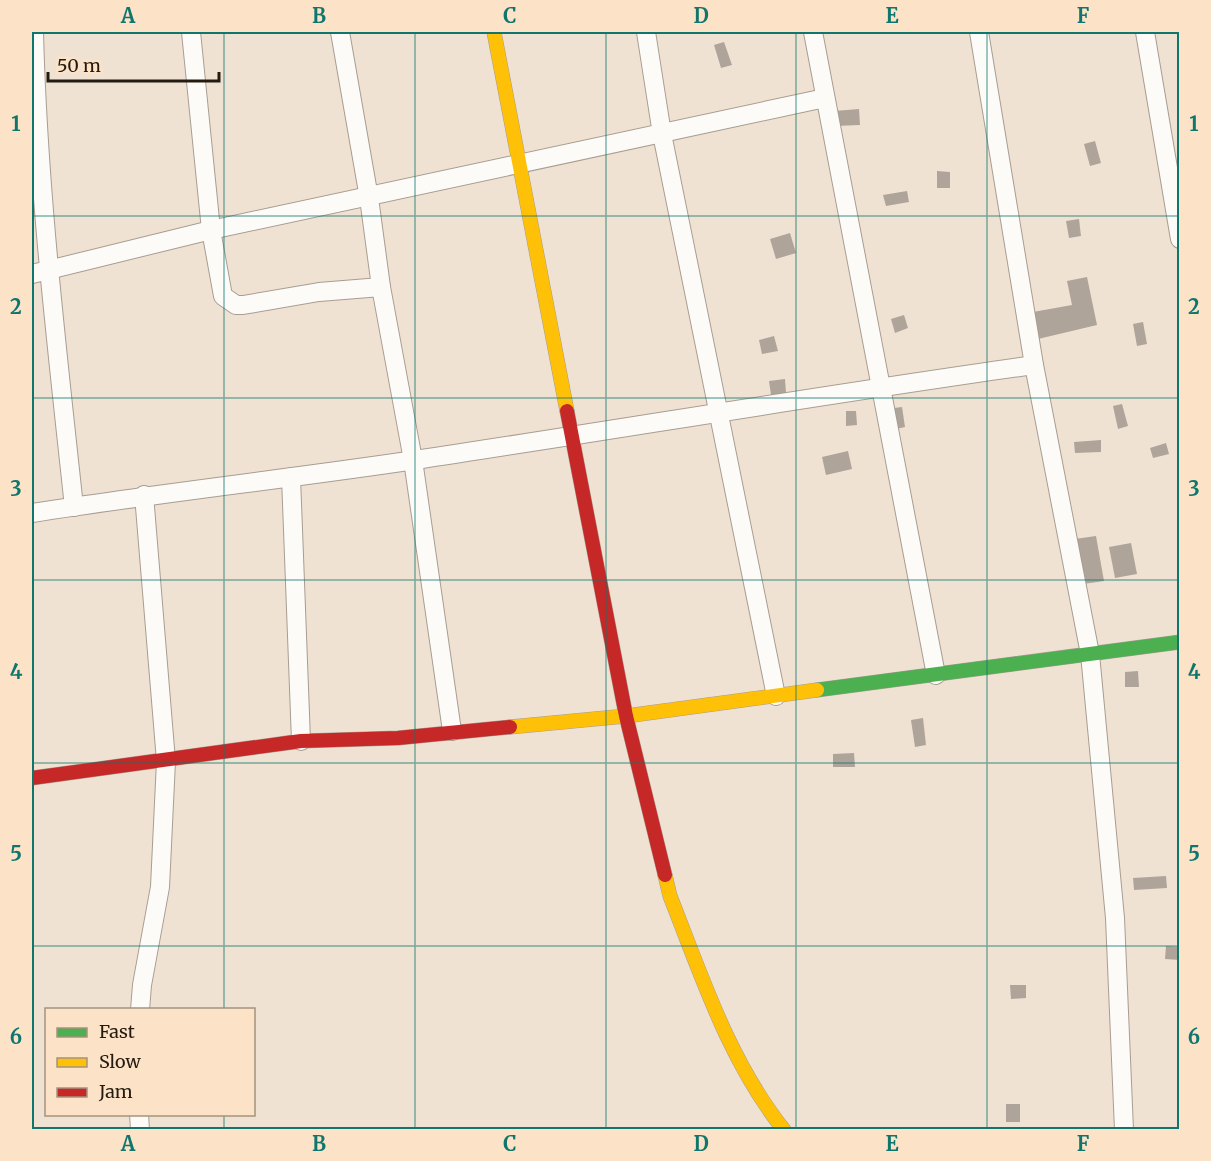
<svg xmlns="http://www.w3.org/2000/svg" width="1211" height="1161" font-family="Merriweather,serif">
	<rect width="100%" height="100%" fill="#f0e2d3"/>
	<g fill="#afa499">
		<path d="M724 42 732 65 721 68 714 45Z"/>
		<path d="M859 109 860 125 835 126 834 111Z"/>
		<path d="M1095 141 1101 163 1090 166 1084 144Z"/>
		<path d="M937 171 950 172V188H937Z"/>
		<path d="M907 191 909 202 886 206 883 195Z"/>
		<path d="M1079 219 1081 236 1069 238 1066 221Z"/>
		<path d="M790 233 796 253 776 259 770 239Z"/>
		<path d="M1087 277 1097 325 1038 339 1033 312 1072 305 1067 281Z"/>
		<path d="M904 315 908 328 895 333 891 319Z"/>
		<path d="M1143 322 1147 344 1137 346 1133 324Z"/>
		<path d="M774 336 778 351 762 354 759 340Z"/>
		<path d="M785 379 786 393 771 395 769 381Z"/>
		<path d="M1122 404 1128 426 1118 429 1113 406Z"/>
		<path d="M902 407 905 427 896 429 894 408Z"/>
		<path d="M846 411H856L857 425 846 426Z"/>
		<path d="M1101 440V452L1075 453 1074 442Z"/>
		<path d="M1166 443 1169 454 1153 458 1150 448Z"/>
		<path d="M848 451 852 469 826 475 822 457Z"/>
		<path d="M1096 536 1104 581 1083 584 1075 539Z"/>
		<path d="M1131 543 1137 574 1115 578 1109 547Z"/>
		<path d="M1138 671 1139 687H1125V672Z"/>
		<path d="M923 718 926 745 915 747 911 720Z"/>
		<path d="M854 753 855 767H833V754Z"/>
		<path d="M1166 876 1167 888 1134 890 1133 878Z"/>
		<path d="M1166 946 1180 947V960L1165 959Z"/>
		<path d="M1010 985H1026V998L1011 999Z"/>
		<rect x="1006" y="1104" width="14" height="18"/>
	</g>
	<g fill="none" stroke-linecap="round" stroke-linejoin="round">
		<g stroke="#a89d92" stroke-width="20">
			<g id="street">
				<path d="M34 32C38 191 57 348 74 507"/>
				<path d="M191 32 211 230 223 296 236 305H243L319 292 381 287"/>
				<path d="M340 32 369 198 381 287 413 460 452 731"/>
				<path d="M646 32 662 134 776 696"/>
				<path d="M813 32 936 675"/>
				<path d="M979 32 1034 365 1090 654 1115 918 1124 1130"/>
				<path d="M1145 32 1180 239"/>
				<path d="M32 274 211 230 825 98"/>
				<path d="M291 477 301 741"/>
				<path d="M32 513C159 493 287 479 415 460 621 429 827 394 1034 365"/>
				<path d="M140 1010 142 985 160 887 166 761 144 495"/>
				<path d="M139 1114 140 1130"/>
			</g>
		</g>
		<g stroke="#a89d92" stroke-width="15">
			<path id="fast" d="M817 690 1180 642"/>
		</g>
		<g stroke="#a89d92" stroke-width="15">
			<g id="slow">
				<path d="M494 32 567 411"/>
				<path d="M510 727 626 716 817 690"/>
				<path d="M665 875 670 896C702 977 729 1061 784 1130"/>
			</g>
		</g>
		<g stroke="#a89d92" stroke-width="15">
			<g id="jam">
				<path d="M567 411 626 716 665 875"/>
				<path d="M32 778 301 741 398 738 510 727"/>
			</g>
		</g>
		<use href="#street" stroke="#fdfbf8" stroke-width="18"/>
		<use href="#fast" stroke="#4caf50" stroke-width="14"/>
		<use href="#slow" stroke="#ffc107" stroke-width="14"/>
		<use href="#jam" stroke="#c62828" stroke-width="14"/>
	</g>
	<path fill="none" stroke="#0f766e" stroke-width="1.5" stroke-opacity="0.55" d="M224 32V1010M415 32V1130M606 32V1130M796 32V1130M987 32V1130M32 216H1180M32 398H1180M32 580H1180M32 763H1180M32 946H1180M224 1114V1130"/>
	<rect width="1211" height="1161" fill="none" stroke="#fce3c7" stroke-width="66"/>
	<rect x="45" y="1008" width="210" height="108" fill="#fce3c7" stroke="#a5937e" stroke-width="1.5"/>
	<rect x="57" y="1028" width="30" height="9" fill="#4caf50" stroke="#a5937e" stroke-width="1.5"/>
	<text x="99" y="1038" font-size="18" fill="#231a10">Fast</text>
	<rect x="57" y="1058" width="30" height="9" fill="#ffc107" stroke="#a5937e" stroke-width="1.5"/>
	<text x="99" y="1068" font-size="18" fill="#231a10">Slow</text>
	<rect x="57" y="1088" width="30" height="9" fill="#c62828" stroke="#a5937e" stroke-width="1.5"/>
	<text x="99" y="1098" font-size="18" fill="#231a10">Jam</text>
	<path d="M48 72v9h171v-9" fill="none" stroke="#231a10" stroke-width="3"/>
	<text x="57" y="72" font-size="18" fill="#231a10" stroke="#fce3c7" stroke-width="4.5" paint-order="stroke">50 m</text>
	<rect x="33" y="33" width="1145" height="1095" fill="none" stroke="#0f766e" stroke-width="2"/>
	<g font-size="20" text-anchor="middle" font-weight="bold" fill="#0f766e">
		<text x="128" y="23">A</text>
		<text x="319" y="23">B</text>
		<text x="510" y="23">C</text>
		<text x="701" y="23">D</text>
		<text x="892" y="23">E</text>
		<text x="1083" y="23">F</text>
		<text x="16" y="131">1</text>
		<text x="1194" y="131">1</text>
		<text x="16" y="314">2</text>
		<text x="1194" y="314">2</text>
		<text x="16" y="496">3</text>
		<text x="1194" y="496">3</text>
		<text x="16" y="679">4</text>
		<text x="1194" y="679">4</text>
		<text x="16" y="861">5</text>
		<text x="1194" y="861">5</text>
		<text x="16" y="1044">6</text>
		<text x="1194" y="1044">6</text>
		<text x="128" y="1151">A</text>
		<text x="319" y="1151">B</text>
		<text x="510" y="1151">C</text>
		<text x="701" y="1151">D</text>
		<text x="892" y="1151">E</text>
		<text x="1083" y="1151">F</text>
	</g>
</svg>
